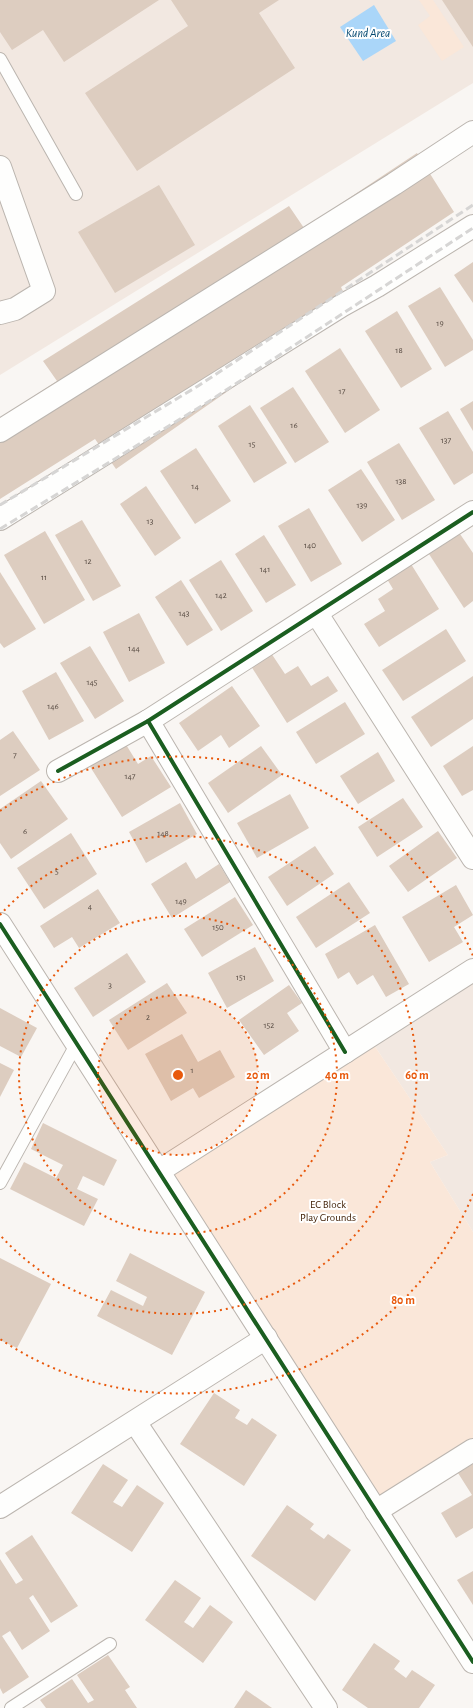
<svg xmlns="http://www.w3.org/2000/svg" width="473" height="1708" font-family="'Alegreya Sans',sans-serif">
	<rect width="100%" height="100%" fill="#f9f6f3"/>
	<g fill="#f2e8e1">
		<path d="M0 0H473V83L0 375Z"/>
		<path d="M473 980V1232L430 1162 448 1155 374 1045Z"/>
	</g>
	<g fill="#fae7d9">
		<path d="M419 0H433L464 47 442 61 418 25 430 16Z"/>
		<path d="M374 1045 448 1155 430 1162 473 1232V1443L381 1502 171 1172Z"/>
	</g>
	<path fill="#aad6f9" d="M374 5 396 41 363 61 340 27Z"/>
	<g fill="#ddcdc0">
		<path d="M0 0H159L64 62 43 30 12 50 0 32Z"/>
		<path d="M171 0H279L259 13 295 68 137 171 85 93 188 26Z"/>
		<path d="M442 0H473V47Z"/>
		<path d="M417 153 454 212 341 287 350 306 116 469 95 439 0 499V418L57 381 43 361 289 206 304 228Z"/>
		<path d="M159 185 195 245 115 293 78 232Z"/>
		<path d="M473 262V303L454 275Z"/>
		<path d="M440 287 473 340V350L445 367 408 306Z"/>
		<path d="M397 311 432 369 401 388 365 331Z"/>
		<path d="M340 348 380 410 345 433 305 371Z"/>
		<path d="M293 387 329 442 295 463 260 408Z"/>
		<path d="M473 401V431L460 409Z"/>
		<path d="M250 405 287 463 254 483 218 426Z"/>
		<path d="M448 411 473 452V473L454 485 419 428Z"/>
		<path d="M399 443 435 500 402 520 367 462Z"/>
		<path d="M196 448 231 501 195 524 160 471Z"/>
		<path d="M361 469 395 520 362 542 328 490Z"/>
		<path d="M146 486 181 538 155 556 120 504Z"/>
		<path d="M309 508 342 564 311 582 278 526Z"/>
		<path d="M82 520 121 586 93 601 55 535Z"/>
		<path d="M45 531 85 600 44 624 4 555Z"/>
		<path d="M460 534 473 553V601L464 608 429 554Z"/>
		<path d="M264 535 296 585 266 603 235 554Z"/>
		<path d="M221 560 253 611 221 631 189 580Z"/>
		<path d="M411 564 439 609 379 647 364 624 385 611 378 599 393 589 387 579Z"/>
		<path d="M0 572 36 629 4 648 0 643Z"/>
		<path d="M181 580 213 630 187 646 155 597Z"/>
		<path d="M139 613 165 663 129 682 103 632Z"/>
		<path d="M446 629 466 661 403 701 382 670Z"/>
		<path d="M90 646 124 701 95 719 60 663Z"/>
		<path d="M271 653 285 674 298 666 311 686 328 676 338 691 287 723 251 666Z"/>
		<path d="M56 672 84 721 49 740 22 691Z"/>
		<path d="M473 676V719L431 747 411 717Z"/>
		<path d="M232 686 260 726 229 748 221 735 198 751 179 723Z"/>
		<path d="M345 702 365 734 316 764 296 732Z"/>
		<path d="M13 731 40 770 0 796V740Z"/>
		<path d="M125 743 138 764 151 756 171 787 122 817 89 765Z"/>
		<path d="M261 746 282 775 228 813 208 783Z"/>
		<path d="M473 746V790L462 796 443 766Z"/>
		<path d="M378 752 395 781 358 804 340 776Z"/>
		<path d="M41 781 68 819 11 859 0 843V809Z"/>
		<path d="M290 794 309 828 257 858 237 823Z"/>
		<path d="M403 798 423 827 377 857 358 827Z"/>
		<path d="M180 803 197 834 146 863 129 832Z"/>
		<path d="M438 831 457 858 408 892 389 866Z"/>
		<path d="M71 833 97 874 44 909 17 868Z"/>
		<path d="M315 846 334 874 287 906 268 877Z"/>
		<path d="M186 862 196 879 219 864 230 882 172 918 151 884Z"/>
		<path d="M349 882 370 913 316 948 296 917Z"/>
		<path d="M456 885 473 915 454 927 463 942 429 962 402 917Z"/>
		<path d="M98 889 120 923 79 948 72 937 54 948 40 926Z"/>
		<path d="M235 897 253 925 202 957 184 929Z"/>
		<path d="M375 925 409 984 386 997 373 975 357 985 349 972 338 979 325 954Z"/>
		<path d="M255 947 274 981 227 1008 208 973Z"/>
		<path d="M127 953 146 982 93 1017 74 988Z"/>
		<path d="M167 983 187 1013 128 1050 109 1020Z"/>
		<path d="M289 985 302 1003 287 1013 299 1031 264 1055 239 1020Z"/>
		<path d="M0 1008 37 1028 21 1057 0 1046Z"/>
		<path d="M182 1034 198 1062 220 1050 235 1077 199 1098 193 1088 171 1101 145 1054Z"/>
		<path d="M0 1063 14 1070 0 1097Z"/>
		<path d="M43 1123 117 1160 104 1186 83 1176 77 1189 98 1199 84 1226 10 1189 24 1162 56 1178 63 1165 31 1149Z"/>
		<path d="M130 1253 205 1292 172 1355 97 1316 111 1290 143 1306 147 1297 116 1281Z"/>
		<path d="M0 1258 51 1284 17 1348 0 1340Z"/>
		<path d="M214 1393 240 1410 235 1418 247 1425 252 1418 277 1435 244 1486 180 1444Z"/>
		<path d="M103 1464 128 1480 113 1502 122 1507 137 1485 164 1503 132 1552 71 1513Z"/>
		<path d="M473 1464V1528L456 1538 441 1513 472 1495 458 1473Z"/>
		<path d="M287 1505 314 1524 310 1529 324 1539 328 1534 351 1550 315 1601 251 1556Z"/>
		<path d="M32 1535 78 1606 51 1623 33 1595 29 1598 50 1631 22 1650 10 1631 2 1636 29 1677 3 1694 0 1688V1559L16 1584 23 1580 5 1553Z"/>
		<path d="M473 1571V1605L457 1580Z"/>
		<path d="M175 1580 201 1598 184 1622 193 1628 210 1605 233 1622 203 1663 145 1620Z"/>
		<path d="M374 1643 400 1661 394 1669 406 1678 412 1670 435 1685 419 1708H368L342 1690Z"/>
		<path d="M108 1655 130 1687 125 1690 137 1708H46L40 1700 72 1679 88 1703 94 1700 77 1675Z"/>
		<path d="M246 1690 272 1708H234Z"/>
	</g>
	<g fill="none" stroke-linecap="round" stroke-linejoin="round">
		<g stroke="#bbb5af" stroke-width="14">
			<g id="lane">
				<path d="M0 59 76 194"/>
				<path d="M0 1183 77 1043"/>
				<path d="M11 1708 110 1644"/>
			</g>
		</g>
		<g stroke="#bbb5af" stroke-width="24">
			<g id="street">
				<path d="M0 167 44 291 15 309 0 313"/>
				<path d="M317 614 473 858"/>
				<path d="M148 721 345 1052"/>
				<path d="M58 771 148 721 473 512"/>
				<path d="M0 924 473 1662"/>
				<path d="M159 1171 473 970"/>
				<path d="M135 1422 326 1708"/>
				<path d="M0 1507 266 1338"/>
				<path d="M376 1511 473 1450"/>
			</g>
		</g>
		<g stroke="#bbb5af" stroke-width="24">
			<g id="secondary">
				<path d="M0 431 394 184 473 132"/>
				<path d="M0 519 341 306 377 286 473 226"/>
			</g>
		</g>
		<use href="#lane" stroke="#fefefd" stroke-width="12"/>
		<use href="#street" stroke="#fefefd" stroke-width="22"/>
		<use href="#secondary" stroke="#fefefd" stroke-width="22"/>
		<g stroke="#d6d5d4" stroke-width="3" stroke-dasharray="8 4" stroke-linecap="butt">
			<path d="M0 505 198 386 473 205"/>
			<path d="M0 529 208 402 473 228"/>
		</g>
		<g stroke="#fff" stroke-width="6">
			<g id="cycleway">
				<path d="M148 721 345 1052"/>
				<path d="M58 771 148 721 473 512"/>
				<path d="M0 924 473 1662"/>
			</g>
		</g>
		<use href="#cycleway" stroke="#1b5e20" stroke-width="4"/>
	</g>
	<circle cx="178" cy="1075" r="80" fill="#e8590c" fill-opacity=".12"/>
	<g fill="none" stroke="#e8590c" stroke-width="2" stroke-dasharray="2 4">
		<circle cx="178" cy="1075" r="80"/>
		<circle cx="178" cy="1075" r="159"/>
		<path d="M0 915A239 239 0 1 1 0 1235"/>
		<path d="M473 1194A318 318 0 0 1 0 1339M0 811A318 318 0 0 1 473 956"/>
	</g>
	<g text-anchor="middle" stroke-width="4" stroke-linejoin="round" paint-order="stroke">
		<g font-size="9" fill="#574b42">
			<text x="440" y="326">19</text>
			<text x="399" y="353">18</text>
			<text x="342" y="394">17</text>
			<text x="294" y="428">16</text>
			<text x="446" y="443">137</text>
			<text x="252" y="447">15</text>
			<text x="401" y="484">138</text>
			<text x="195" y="489">14</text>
			<text x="362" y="508">139</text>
			<text x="150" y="524">13</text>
			<text x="310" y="548">140</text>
			<text x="88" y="564">12</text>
			<text x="265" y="572">141</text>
			<text x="44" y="580">11</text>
			<text x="221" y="598">142</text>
			<text x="184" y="616">143</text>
			<text x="134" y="651">144</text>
			<text x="92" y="685">145</text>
			<text x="53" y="709">146</text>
			<text x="15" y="758">7</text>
			<text x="130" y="779">147</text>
			<text x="25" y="834">6</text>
			<text x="163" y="836">148</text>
			<text x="57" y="874">5</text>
			<text x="181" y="904">149</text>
			<text x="90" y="909">4</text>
			<text x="218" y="930">150</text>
			<text x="241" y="980">151</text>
			<text x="110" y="988">3</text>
			<text x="148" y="1020">2</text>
			<text x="269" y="1028">152</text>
			<text x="192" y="1073">1</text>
		</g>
		<g font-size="11" fill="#422309" stroke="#fff">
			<text x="328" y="1208">EC Block<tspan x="328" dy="13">Play Grounds</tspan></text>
		</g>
		<g font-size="12" font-style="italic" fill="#034870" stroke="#fff">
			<text x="368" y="37">Kund Area</text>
		</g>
	</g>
	<circle cx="178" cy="1075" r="6" fill="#e8590c" stroke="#fff" stroke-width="2"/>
	<g font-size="12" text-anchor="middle" font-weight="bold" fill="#e8590c" stroke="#fff" stroke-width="4" stroke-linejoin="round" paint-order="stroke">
		<text x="258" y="1079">20 m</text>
		<text x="337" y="1079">40 m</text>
		<text x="417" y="1079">60 m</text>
		<text x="403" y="1304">80 m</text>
	</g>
</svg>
